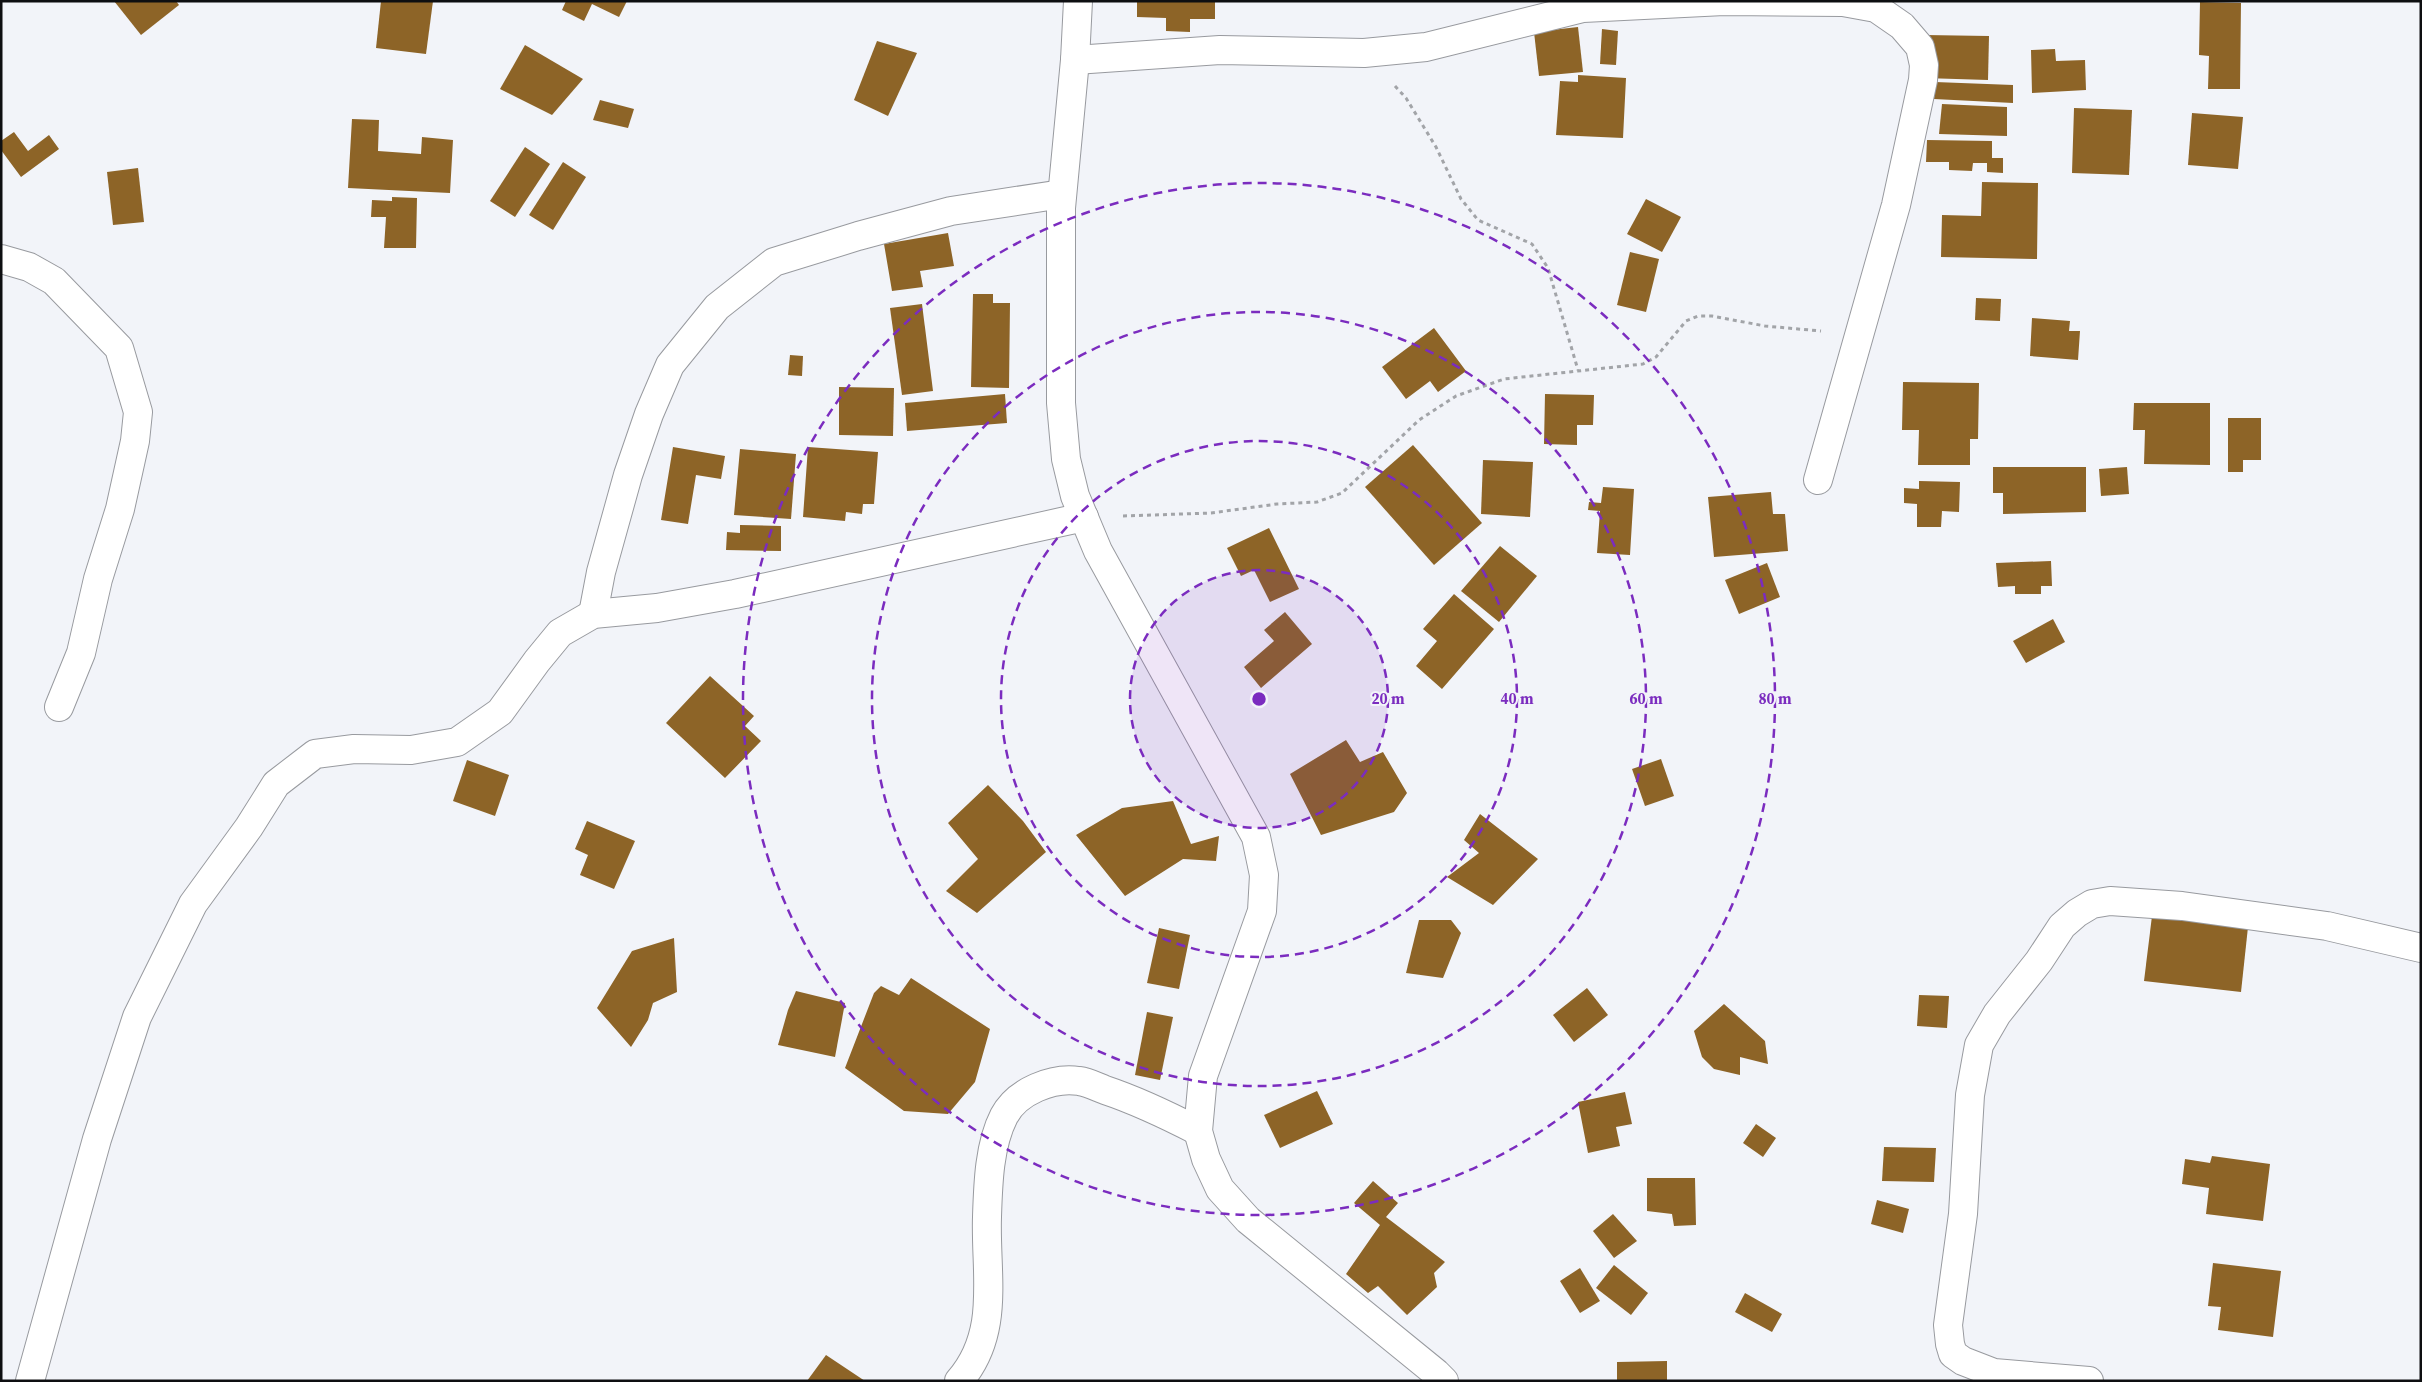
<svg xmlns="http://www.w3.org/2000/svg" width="2422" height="1382" font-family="'Source Serif 4',serif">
	<rect width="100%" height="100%" fill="#f2f4f9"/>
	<g fill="#8d6427">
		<path d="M114 1H176L179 5 141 35Z"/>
		<path d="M381 1H433L426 54 376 48Z"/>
		<path d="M566 1H627L619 17 592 4 584 21 562 10Z"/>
		<path d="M1137 1H1215V19H1190V32L1166 31V18L1137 17Z"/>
		<path d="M2200 2 2241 3 2240 89H2208L2209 56 2199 55Z"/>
		<path d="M1578 27 1583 72 1539 76 1534 32Z"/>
		<path d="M1602 29 1618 31 1616 65 1600 64Z"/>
		<path d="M1925 35 1989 36 1988 80 1924 78Z"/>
		<path d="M877 41 917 53 888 116 854 100Z"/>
		<path d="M525 45 583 79 552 115 500 89Z"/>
		<path d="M2055 49 2056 61 2085 60 2086 90 2032 93 2031 50Z"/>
		<path d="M1578 75 1626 78 1623 138 1556 135 1560 81 1578 82Z"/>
		<path d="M1935 82 2013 85V103L1934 99Z"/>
		<path d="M600 100 634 109 628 128 593 120Z"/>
		<path d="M1942 104 2007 107V136L1939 134Z"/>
		<path d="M2074 108 2132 110 2129 175 2072 173Z"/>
		<path d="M2192 113 2243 117 2238 169 2188 165Z"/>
		<path d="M352 119 379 120 378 151 421 154 422 137 453 140 450 193 348 188Z"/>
		<path d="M14 132 28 151 49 135 59 149 21 177 1 150V141Z"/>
		<path d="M1927 140 1992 141V158H2003V173L1987 172V163H1973L1972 171 1949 170V162H1926Z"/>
		<path d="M525 147 550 164 515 217 490 201Z"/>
		<path d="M563 162 586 177 553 230 529 215Z"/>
		<path d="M138 168 144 222 113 225 107 172Z"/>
		<path d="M1982 182 2038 183 2037 259 1941 257 1942 215 1981 216Z"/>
		<path d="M392 197 417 198 416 248H384L386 217H371L372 200 392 201Z"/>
		<path d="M1646 199 1681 217 1662 252 1627 234Z"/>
		<path d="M948 233 954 266 920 271 923 287 892 291 884 244Z"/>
		<path d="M1630 252 1659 259 1646 312 1617 305Z"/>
		<path d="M973 294H993V303H1010L1009 388 971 387Z"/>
		<path d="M1976 298 2001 299 2000 321 1975 320Z"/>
		<path d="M922 304 933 391 902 395 890 308Z"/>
		<path d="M2032 318 2070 321 2069 331H2080L2078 360 2030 356Z"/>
		<path d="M1434 328 1466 371 1438 392 1430 381 1406 399 1382 367Z"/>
		<path d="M790 355 803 356 802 376 788 375Z"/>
		<path d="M1903 382 1979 383 1978 439H1970V465H1918L1919 430H1902Z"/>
		<path d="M839 387 894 388 893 436 839 435Z"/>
		<path d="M1005 394 1007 423 907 431 905 403Z"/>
		<path d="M1545 394 1594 395 1593 425H1577V445L1544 444Z"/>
		<path d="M2134 403H2210V465L2144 464 2145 430H2133Z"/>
		<path d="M2228 418H2261V460H2243V472H2228Z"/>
		<path d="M1413 445 1482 523 1434 565 1365 487Z"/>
		<path d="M673 447 725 456 721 479 696 475 688 524 661 520Z"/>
		<path d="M808 447 878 452 874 504H863L862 514 846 512 845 521 803 517Z"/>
		<path d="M740 449 796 454 791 519 734 515Z"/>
		<path d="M1483 460 1533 462 1530 517 1481 514Z"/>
		<path d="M1993 467H2086V512L2003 514V493H1993Z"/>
		<path d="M2127 467 2129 494 2101 496 2099 469Z"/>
		<path d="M1919 481 1960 482 1959 512 1942 511 1941 527H1917V504L1904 503V488L1919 489Z"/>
		<path d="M1603 487 1634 489 1630 555 1597 553 1600 511 1588 510 1589 502 1601 503Z"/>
		<path d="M1771 492 1773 514H1785L1788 551 1714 557 1708 497Z"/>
		<path d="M740 525 781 526V551L726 550 727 532 740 533Z"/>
		<path d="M1269 528 1299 589 1270 602 1254 570 1241 576 1227 548Z"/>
		<path d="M1500 546 1537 576 1499 622 1461 591Z"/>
		<path d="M2051 561 2052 586H2041V594H2015V586L1998 587 1996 563Z"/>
		<path d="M1767 563 1780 597 1739 614 1725 580Z"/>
		<path d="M1454 594 1494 629 1442 689 1416 666 1437 641 1423 629Z"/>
		<path d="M1285 612 1312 644 1261 688 1244 667 1274 641 1264 630Z"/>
		<path d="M2053 619 2065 642 2026 663 2013 641Z"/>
		<path d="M710 676 754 716 745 726 761 741 725 778 666 723Z"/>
		<path d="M1346 740 1360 762 1383 752 1407 793 1394 812 1321 835 1290 774Z"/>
		<path d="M1661 759 1674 796 1645 806 1632 769Z"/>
		<path d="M467 760 509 775 495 816 453 801Z"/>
		<path d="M988 785 1023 821 1046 852 977 913 946 891 978 859 948 823Z"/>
		<path d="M1173 801 1191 844 1219 836 1216 861 1183 859 1125 896 1076 835 1122 808Z"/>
		<path d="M1480 814 1538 859 1493 905 1447 877 1479 853 1464 840Z"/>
		<path d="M587 821 635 841 614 889 580 875 588 855 575 849Z"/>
		<path d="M2152 916 2248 927 2241 992 2144 981Z"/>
		<path d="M1419 920H1451L1461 933 1443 978 1406 973Z"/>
		<path d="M1159 928 1190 935 1179 989 1147 983Z"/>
		<path d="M674 938 677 992 653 1003 648 1020 631 1047 597 1008 632 951Z"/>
		<path d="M911 978 990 1029 975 1082 948 1114 904 1111 845 1068 874 993 881 986 899 995Z"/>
		<path d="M1587 988 1608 1015 1574 1042 1553 1015Z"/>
		<path d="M796 991 845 1003 835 1057 778 1045 788 1010Z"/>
		<path d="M1919 995 1949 996 1947 1028 1917 1026Z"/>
		<path d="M1724 1004 1765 1041 1768 1064 1740 1057V1075L1714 1069 1702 1057 1694 1031Z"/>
		<path d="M1147 1012 1173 1017 1160 1080 1135 1075Z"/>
		<path d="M1317 1091 1333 1124 1280 1148 1264 1115Z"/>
		<path d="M1625 1092 1632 1124 1616 1127 1620 1146 1588 1153 1578 1102Z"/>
		<path d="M1756 1124 1776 1138 1763 1157 1743 1143Z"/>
		<path d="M1884 1147 1936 1148 1934 1182 1882 1181Z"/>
		<path d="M2212 1156 2270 1164 2263 1221 2206 1214 2209 1188 2182 1184 2185 1159 2210 1163Z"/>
		<path d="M1647 1178H1695L1696 1225 1674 1226 1672 1214 1647 1211Z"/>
		<path d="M1373 1181 1398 1203 1386 1217 1445 1262 1434 1273 1437 1287 1407 1315 1378 1286 1368 1293 1346 1274 1380 1225 1354 1203Z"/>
		<path d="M1877 1200 1909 1209 1903 1233 1871 1224Z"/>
		<path d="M1613 1214 1637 1241 1614 1258 1593 1231Z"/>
		<path d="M2213 1263 2281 1271 2273 1337 2218 1330 2221 1307 2208 1306Z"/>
		<path d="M1614 1265 1648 1293 1631 1315 1596 1288Z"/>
		<path d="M1580 1268 1600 1301 1580 1313 1560 1281Z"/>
		<path d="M1745 1293 1782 1314 1772 1332 1735 1312Z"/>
		<path d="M826 1355 865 1381H807Z"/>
		<path d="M1667 1361V1381H1617V1362Z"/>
	</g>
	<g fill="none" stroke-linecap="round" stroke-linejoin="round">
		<g stroke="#989a9f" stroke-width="30">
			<g id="minor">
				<path d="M1075 60 1220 50 1364 53 1426 47 1583 8 1724 1 1843 2 1876 8 1902 26 1920 47 1924 65 1923 80 1896 205 1818 480"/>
				<path d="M1 259 29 267 54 281 119 348 138 412 135 441 120 509 98 579 81 653 59 707"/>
				<path d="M593 614 601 572 628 475 649 414 670 365 717 307 774 262 858 236 951 211 1062 194"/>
				<path d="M30 1381 97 1139 137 1017 193 904 249 827 276 784 315 754 354 749 411 750 457 742 500 712 537 661 560 633 593 614 657 608 735 594 1084 517"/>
				<path d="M959 1381C1001 1333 985 1274 987 1217 988 1185 989 1145 1004 1116 1017 1091 1053 1077 1079 1081 1088 1082 1097 1087 1105 1090 1138 1101 1167 1115 1198 1131"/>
				<path d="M2089 1381 1994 1373 1963 1361 1953 1354 1950 1344 1948 1325 1963 1214 1970 1095 1979 1045 1997 1014 2039 961 2062 926 2077 913 2092 904 2110 901 2182 906 2327 926 2421 948"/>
			</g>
		</g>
		<g stroke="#989a9f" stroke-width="30">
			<path id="tertiary" d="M1078 1 1075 60 1061 208V403L1066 459 1075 496 1098 551 1256 837 1264 875 1262 911 1203 1076 1198 1131 1206 1159 1220 1189 1248 1220 1436 1373 1444 1381"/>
		</g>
		<g stroke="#a2a4a8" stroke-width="3" stroke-dasharray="4 4" stroke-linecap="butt">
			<path d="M1395 86 1406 98 1436 147 1461 199 1478 220 1532 244 1548 268 1578 370"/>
			<path d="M1123 516 1211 513 1277 504 1317 502 1342 493 1419 420 1456 396 1504 379 1643 364 1656 357 1686 321 1698 316H1712L1765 326 1821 331"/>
		</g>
		<use href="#minor" stroke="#fff" stroke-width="28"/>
		<use href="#tertiary" stroke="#fff" stroke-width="28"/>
	</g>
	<circle cx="1259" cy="699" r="129" fill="#7b2cbf" fill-opacity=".12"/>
	<g fill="none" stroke="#7b2cbf" stroke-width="2.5" stroke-dasharray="9 6">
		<circle cx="1259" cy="699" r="129"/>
		<circle cx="1259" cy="699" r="258"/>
		<circle cx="1259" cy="699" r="387"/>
		<circle cx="1259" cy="699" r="516"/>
	</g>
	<circle cx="1259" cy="699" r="8" fill="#7b2cbf" stroke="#f2f4f9" stroke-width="2.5"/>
	<g font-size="15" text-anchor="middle" font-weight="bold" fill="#7b2cbf" stroke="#f2f4f9" stroke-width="4" stroke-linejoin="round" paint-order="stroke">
		<text x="1388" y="704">20 m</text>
		<text x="1517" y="704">40 m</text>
		<text x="1646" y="704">60 m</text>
		<text x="1775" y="704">80 m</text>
	</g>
	<rect width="2422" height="1382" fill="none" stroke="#0e0f11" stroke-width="5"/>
</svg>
